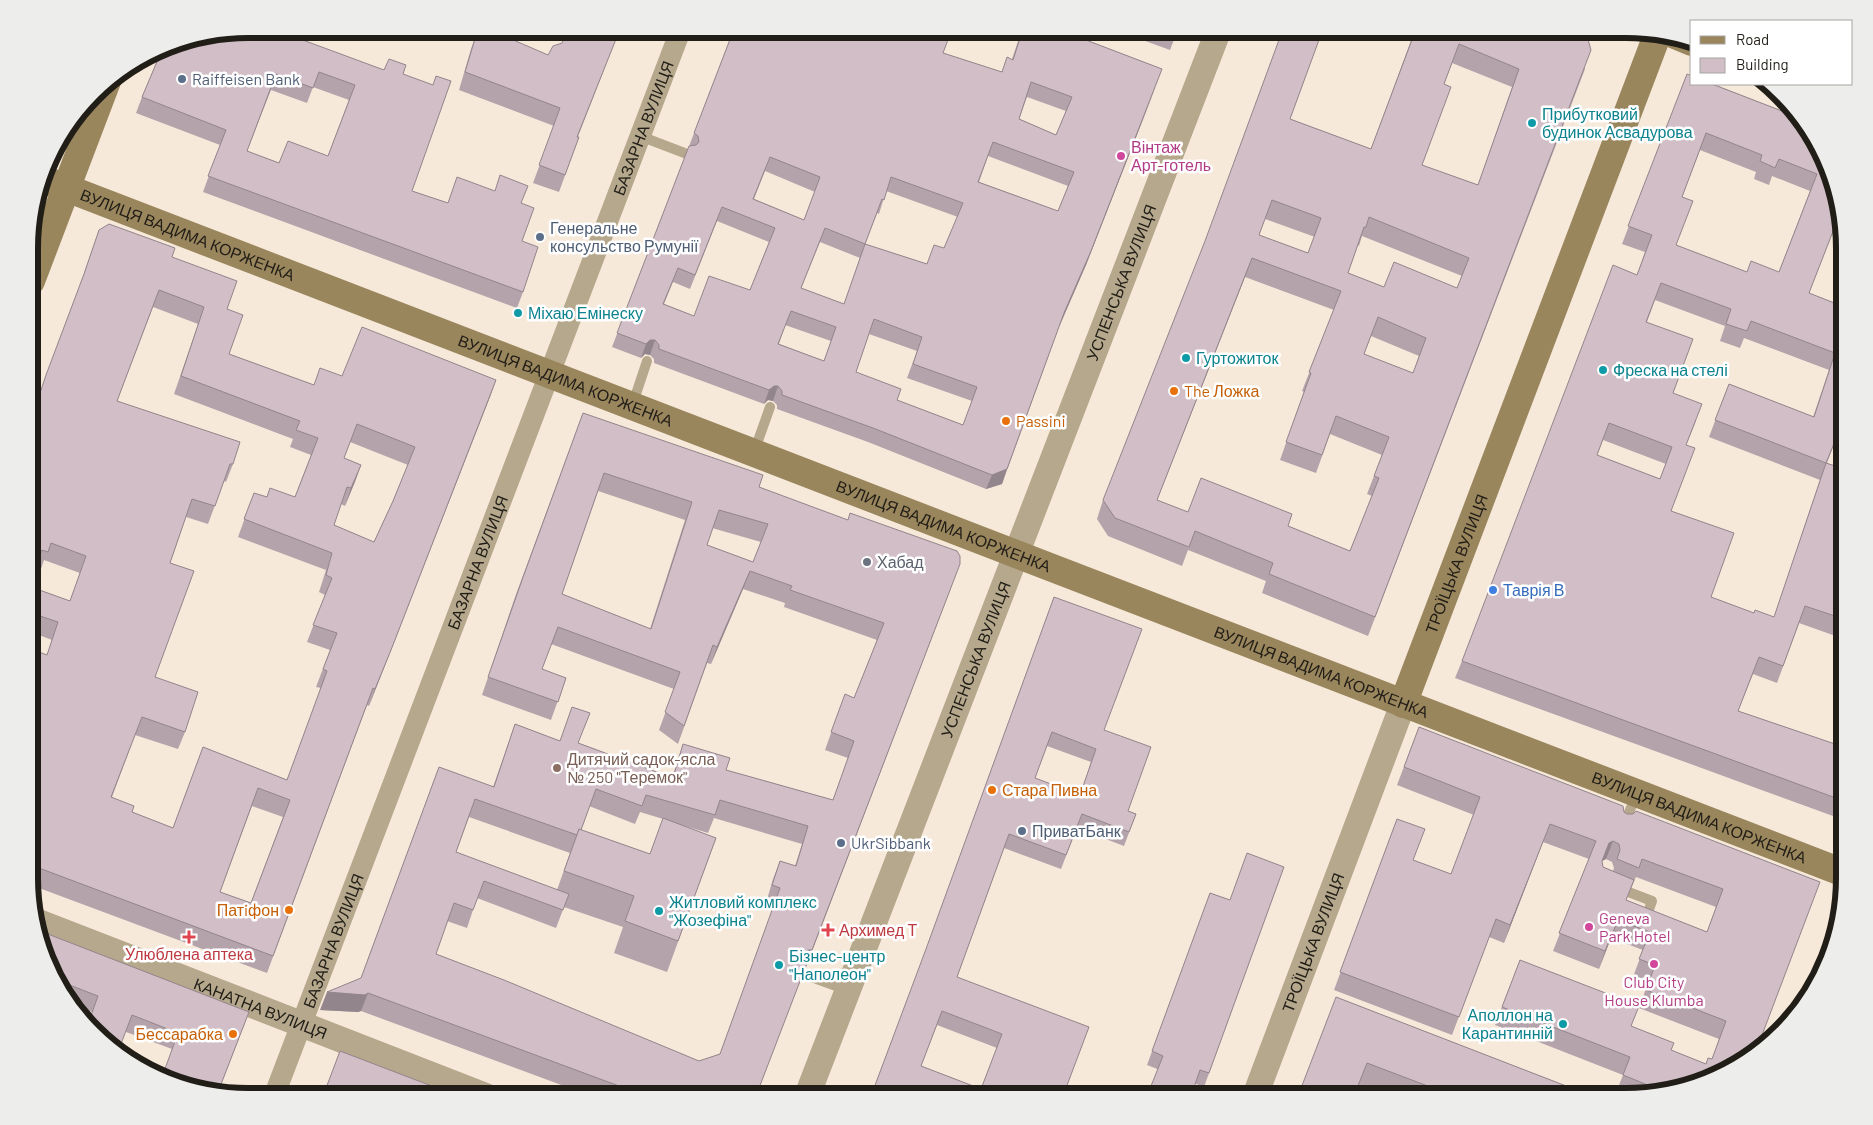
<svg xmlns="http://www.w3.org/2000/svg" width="1873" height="1125" font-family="Barlow,sans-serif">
	<rect width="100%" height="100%" fill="#f7e9da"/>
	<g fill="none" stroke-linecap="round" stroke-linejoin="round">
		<g stroke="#b5a88c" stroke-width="10">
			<path d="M640 136 687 154"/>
			<path d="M632 406 647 361"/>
			<path d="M754 452 770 407"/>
			<path d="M1624 825 1636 795"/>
			<path d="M1618 888 1652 901 1648 912"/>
			<path d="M803 974 847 990"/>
		</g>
		<path stroke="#b5a88c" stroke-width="21" id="s1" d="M274 1096 681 29"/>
		<g stroke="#b5a88c" stroke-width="26">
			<path id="s2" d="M36 921 486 1096"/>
			<path id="s3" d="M807 1096 1219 29"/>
			<path id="s4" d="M1255 1096 1403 704"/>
		</g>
		<g stroke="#9a865d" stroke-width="28">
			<path d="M1675 35 1692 42"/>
			<path id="s5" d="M43 179 1844 873"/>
			<path d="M31 281 107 81"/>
			<path id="s6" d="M1403 704 1658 33"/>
		</g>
	</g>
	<g fill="#b4a3ab" fill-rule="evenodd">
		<path d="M734 29 943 53 1001 72 1012 59 1022 29H1057L1162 69 1086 265 1059 327 1002 484 986 489 868 442 777 409V405L773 401 768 400 764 404 654 363V359L650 355 645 354 641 358 612 347ZM1027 97 1066 111 1056 135 1019 119ZM988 156 1068 186 1058 211 979 182ZM765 171 815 192 804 220 754 199ZM886 191 958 217 944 248 927 264 865 244 877 213 879 214ZM717 221 769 242 750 290 694 316 664 304 673 282 690 289ZM820 242 860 258 844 304 801 288ZM785 325 831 341 824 361 779 344ZM869 334 917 351 907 378 972 401 963 425 897 400 856 372Z"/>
		<path d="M1140 29H1178L1170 50 1137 38Z"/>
		<path d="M1396 29H1567L1585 69 1368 636 1262 593 1266 581 1188 550 1182 566 1108 536 1097 519 1103 500 1290 119 1371 149 1413 35ZM1452 63 1512 87 1478 185 1422 165 1444 84ZM1265 219 1315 237 1308 253 1259 235ZM1362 236 1462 276 1457 288 1384 287 1348 273 1358 245 1359 246ZM1245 277 1334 310 1302 391 1304 392 1280 460 1316 473 1330 434 1382 455 1367 494 1372 496 1350 551 1288 526 1188 512 1157 500ZM1371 336 1419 356 1413 373 1364 354Z"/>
		<path d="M477 32 548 55 562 43 578 137H579L559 192 533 183 554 126 459 90 471 49Z"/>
		<path d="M164 45 384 70 403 74 412 191 448 203H521L523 292 517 308 203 192 220 145 136 113 142 97ZM313 87 349 100 328 156 279 163 247 151 271 90 307 103Z"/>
		<path d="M1687 74 1800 118 1839 216 1809 293 1842 306 1844 301V430L1840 429 1827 463 1844 469V639L1799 623 1777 683 1753 674 1738 711 1835 744 1844 717V820L1455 678 1462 661 1637 275 1645 252 1622 244ZM1700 150 1756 172 1754 179 1769 185 1772 176 1810 191 1779 272H1747L1676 245 1682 197ZM1655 300 1725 326 1720 341 1740 348 1744 338 1829 370 1813 417 1729 384 1709 437 1820 480 1774 617 1754 613 1711 597 1671 511 1686 445 1696 421 1673 393 1647 322ZM1603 440 1666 464 1660 479 1597 455Z"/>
		<path d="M99 230 172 257 227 309 229 354 314 385 342 376 496 380 384 668 369 706 367 705 267 973 31 885V649L47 655 52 640 31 632V587L70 601 80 573 44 560 41 569 35 567 79 288ZM153 307 198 324 174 394 293 439 290 447 311 455 295 497H267L254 493 238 537 326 570 319 592 325 595 307 642 330 650 316 687 321 688 287 780 203 747 173 828 132 812 112 797 135 735 178 749 185 732 155 677 170 563 186 517 208 524 224 481 226 482 233 464 117 401ZM350 442 408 465 393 501 374 542 334 525 341 504 345 506 361 465 344 458ZM252 806 283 817 251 903 220 892Z"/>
		<path d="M583 413 759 487 847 520 957 551 756 1096H591L361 1011 358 1012 320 1010 361 978 439 767 493 787 515 724 560 741 579 743 672 778 683 744 726 770 833 800 848 758 825 750 845 694 854 698 877 640 784 607 785 603 743 589 711 664 707 663 678 744 659 730 674 689 551 644 542 669 566 678 551 720 482 695 515 597ZM598 491 685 520 650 629 562 594ZM712 528 761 542 753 562 707 545ZM589 806 635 824 640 812 663 819 650 854 581 830ZM469 817 570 853 557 890 456 852ZM714 818 802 844 795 866 780 861 773 879 766 903 774 906 720 1054 699 1061 436 954 447 921 467 928 477 898 556 928 564 907 623 927 614 953 667 972 716 838 675 823 708 833Z"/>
		<path d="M1054 597 1104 730 1128 811 1136 814 1124 846 1077 828 1061 869 1004 848 957 977 1063 1096H871L926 951ZM1047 746 1091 762 1080 795 1035 778ZM937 1025 997 1048 981 1089 921 1066Z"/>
		<path d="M1419 727 1624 812 1627 814 1820 882 1735 1067 1640 1096H1623L1616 1093 1623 1075 1495 1025 1520 960 1671 1050 1706 1064 1712 1059 1719 1039 1639 1008 1648 983 1633 977 1643 950 1611 938 1599 969 1553 951 1589 859 1543 842 1504 943 1489 937 1452 1035 1334 990 1397 819 1413 860 1451 874 1474 815 1397 785ZM1606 859 1612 862 1614 868 1613 871 1603 867 1602 861ZM1636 877 1716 907 1707 932 1626 900Z"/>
		<path d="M1284 867 1204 1087 1147 1065 1210 893 1230 900Z"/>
		<path d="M40 931 249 1012 218 1092 191 1089 172 1049 126 1032 92 1012 72 1004 65 999Z"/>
		<path d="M1336 997 1592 1096H1374L1357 1090Z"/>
	</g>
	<g fill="#92858b">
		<path d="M620 29 571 154 577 137Z"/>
		<path d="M1157 84 1086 265 1059 327 1064 313Z"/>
		<path d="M1252 258 1245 277 1150 518 1157 500Z"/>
		<path d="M650 340H655L650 355 645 354 641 358 646 344Z"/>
		<path d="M496 380 490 397 369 706 375 689Z"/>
		<path d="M774 386H778L773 401 768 400 764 404 769 390Z"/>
		<path d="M361 465 355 482 345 506 351 488Z"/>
		<path d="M1007 469 1002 484 986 489 992 475Z"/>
		<path d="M750 571 743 589 711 664 717 647Z"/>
		<path d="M953 582 801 980 803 953Z"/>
		<path d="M1550 824 1543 842 1504 943 1510 925Z"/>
		<path d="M1613 841 1606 859 1602 861 1609 843Z"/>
		<path d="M1618 920 1611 938 1599 969 1605 951Z"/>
		<path d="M327 992 368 993 361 1011 358 1012 320 1010Z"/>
	</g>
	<g fill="#d1bec7" stroke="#92858b" fill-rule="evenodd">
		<path d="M248 29H273L384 70 389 59 406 65 403 74 433 85 436 76 451 81 412 191 448 203 457 177 495 191 500 175 528 186 521 203 534 208 522 241 538 247 523 292 208 176 226 130 142 97 164 45ZM319 72 355 85 328 156 288 141 279 163 247 151 276 74 313 88Z"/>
		<path d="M484 29H488L548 55 553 46 562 43 568 29H620L577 137H579L565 175 539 165 560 108 465 72 477 32Z"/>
		<path d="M734 29H952L943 53 1002 72 1007 57 1013 60 1023 29H1057L1162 69 1091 251 1064 313 1007 469 992 475 873 428 782 395V391L778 386H774L769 390 659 349V345L655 340H650L646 344 617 333 689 146 696 145 699 142 698 136 694 133ZM1031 82 1072 97 1056 135 1019 119ZM993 142 1074 172 1058 211 978 182ZM770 157 820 177 804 220 753 199ZM891 177 963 203 944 248 934 245 927 264 865 244 882 199 884 200ZM722 207 775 228 750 290 709 276 694 316 663 304 678 268 695 275ZM825 228 865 244 844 304 801 288ZM791 311 836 327 824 361 778 344ZM874 319 922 337 913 364 977 387 963 425 897 400 901 389 856 372Z"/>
		<path d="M1156 29H1178L1175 35Z"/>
		<path d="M1283 29H1323L1290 119 1371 149 1416 29H1567L1587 36 1591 50 1375 617 1269 574 1273 563 1195 531 1189 547 1115 518 1103 500 1205 241ZM1459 44 1519 69 1478 185 1422 165 1451 87 1444 84ZM1272 200 1321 218 1308 253 1259 235ZM1369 217 1469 258 1457 288 1394 262 1384 287 1348 273 1364 227H1366ZM1252 258 1341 291 1309 372 1311 373 1286 442 1322 455 1336 416 1389 437 1374 476 1379 478 1350 551 1288 526 1292 514 1201 478 1188 512 1157 500ZM1378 317 1426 338 1413 373 1364 354Z"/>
		<path d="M1687 74 1692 76V84H1712L1800 118 1815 138 1839 216 1809 293 1842 306 1844 301V419L1826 463 1844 469V619L1805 606 1783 666 1759 657 1738 711 1835 744 1844 718V801L1462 661 1613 265 1637 275 1652 235 1628 226ZM1706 133 1762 155 1760 161 1775 168 1779 159 1817 174 1779 272 1751 261 1747 272 1676 245 1693 201 1682 197ZM1661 283 1731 309 1726 324 1747 331 1751 321 1835 353 1814 417 1729 384 1715 420 1826 463 1774 617 1755 610 1754 613 1711 597 1734 533 1671 511 1695 448 1686 445 1702 404 1673 393 1693 339 1646 322ZM1609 423 1672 447 1660 479 1597 455Z"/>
		<path d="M109 224 175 248 172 257 237 281 227 309 243 315 229 354 314 385 320 368 342 376 362 327 496 380 391 650 375 689 373 688 273 956 31 865V649L47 655 58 622 31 613V587L70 601 86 556 51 543 48 552 42 550 31 580V420L46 375 84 274 99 230ZM159 290 204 307 181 376 300 421 296 430 318 438 295 497 270 488 267 497 254 493 244 519 332 553 326 575 332 578 313 625 337 633 323 669 327 671 287 780 203 747 173 828 132 812 134 806 111 797 142 717 185 732 198 692 155 677 194 571 170 563 192 499 215 506 230 464H233L240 442 117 401ZM357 424 415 447 393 501 374 542 334 525 347 487 351 488 361 465 344 458ZM258 788 290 800 251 903 220 892Z"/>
		<path d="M583 413 763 475 759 487 848 520 850 513 957 551 960 556V564L812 950H808L803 953V958L807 963 756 1096H646L368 993 365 995 327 992 361 978 439 767 494 787 515 724 560 741 572 707 590 713 578 743 673 778 683 744 730 758 726 770 833 800 854 741 831 732 845 694 854 698 884 623 790 590 792 586 750 571 717 647 713 645 684 726 665 712 680 672 558 627 542 669 566 678 558 702 488 677 522 580ZM604 473 692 502 651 629 562 594ZM719 510 768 524 753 562 707 545ZM596 789 642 806 646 795 715 815 720 800 808 826 796 866 780 861 772 885 780 888 720 1054 699 1061 504 980 436 954 454 903 473 910 484 881 563 910 569 894 456 852 475 799 577 835 579 829 581 830Z"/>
		<path d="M1054 597 1142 629 1104 730 1151 747 1128 811 1136 814 1129 832 1082 814 1066 855 1009 834 957 977 1089 1027 1063 1096H934L921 1091 919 1096H871L926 949ZM1052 732 1096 749 1080 795 1035 778ZM942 1011 1002 1034 981 1089 921 1066Z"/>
		<path d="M1419 727 1623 806 1624 812 1627 814H1633L1636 811 1820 882 1756 1051 1735 1067 1660 1090 1623 1075 1630 1057 1502 1007 1520 960 1639 1006 1631 1026 1674 1043 1671 1050 1706 1064 1708 1058 1712 1059 1726 1021 1646 990 1655 965 1639 959 1650 932 1618 920 1605 951 1559 933 1596 841 1550 824 1510 925 1496 919 1459 1017 1340 972 1397 819 1425 829 1413 860 1451 874 1480 797 1404 767ZM1613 841 1619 844 1620 850 1617 859 1639 868 1642 859 1723 889 1707 932 1626 900 1634 880 1603 867 1602 861 1609 843Z"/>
		<path d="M663 818 716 838 678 941 625 921 634 896 564 871 579 829 650 854Z"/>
		<path d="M1247 853 1284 867 1209 1073 1200 1070 1191 1096H1147L1163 1056 1152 1051 1210 893 1230 900Z"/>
		<path d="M40 931 249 1012 218 1092 191 1089 162 1077 178 1033 132 1015 119 1049 89 1021 98 996 59 981Z"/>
		<path d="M1336 997 1592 1096H1454L1367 1063 1354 1096H1298Z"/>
		<path d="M340 1051 458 1096H323Z"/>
	</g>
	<g fill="#5c6f8a" stroke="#fff" stroke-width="2">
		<circle cx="182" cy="79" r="5"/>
		<circle cx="540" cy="237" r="5"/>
		<circle cx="1022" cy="831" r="5"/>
		<circle cx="841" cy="843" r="5"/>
	</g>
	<g fill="#0f9aa8" stroke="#fff" stroke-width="2">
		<circle cx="1532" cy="123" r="5"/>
		<circle cx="518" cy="313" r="5"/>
		<circle cx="1186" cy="358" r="5"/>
		<circle cx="1603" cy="370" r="5"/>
		<circle cx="659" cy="911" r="5"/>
		<circle cx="779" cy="965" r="5"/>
		<circle cx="1563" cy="1024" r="5"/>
	</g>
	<g fill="#d1479c" stroke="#fff" stroke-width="2">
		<circle cx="1121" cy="156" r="5"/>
		<circle cx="1589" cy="927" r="5"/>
		<circle cx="1654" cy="964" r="5"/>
	</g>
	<g fill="#e8710a" stroke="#fff" stroke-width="2">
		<circle cx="1174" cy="391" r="5"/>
		<circle cx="1006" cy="421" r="5"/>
		<circle cx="992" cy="790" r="5"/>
		<circle cx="289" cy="910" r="5"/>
		<circle cx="233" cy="1034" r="5"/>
	</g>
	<circle fill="#6b7280" stroke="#fff" stroke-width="2" cx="867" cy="562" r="5"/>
	<circle fill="#3f7fe0" stroke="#fff" stroke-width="2" cx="1493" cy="590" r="5"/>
	<circle fill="#8d6e63" stroke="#fff" stroke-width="2" cx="557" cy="768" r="5"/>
	<g fill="#e0444e" stroke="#fff" stroke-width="2">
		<path d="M825.5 922.5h5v5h5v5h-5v5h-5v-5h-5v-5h5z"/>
		<path d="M186.5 929.5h5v5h5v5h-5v5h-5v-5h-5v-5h5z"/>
	</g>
	<g text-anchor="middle" stroke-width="5" stroke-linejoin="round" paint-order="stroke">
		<g font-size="16" fill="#4e5e75" stroke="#fff" text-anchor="start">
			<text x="192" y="85">Raiffeisen Bank</text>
			<text x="550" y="234">Генеральне<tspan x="550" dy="18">консульство Румунії</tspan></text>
			<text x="1032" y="837">ПриватБанк</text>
			<text x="851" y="849">UkrSibbank</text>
		</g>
		<g font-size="16" fill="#0d838f" stroke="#fff" text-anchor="start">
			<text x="1542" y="120">Прибутковий<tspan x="1542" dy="18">будинок Асвадурова</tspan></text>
			<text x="528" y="319">Міхаю Емінеску</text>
			<text x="1196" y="364">Гуртожиток</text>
			<text x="1613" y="376">Фреска на стелі</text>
			<text x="669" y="908">Житловий комплекс<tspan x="669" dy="18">"Жозефіна"</tspan></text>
			<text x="789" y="962">Бізнес-центр<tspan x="789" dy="18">"Наполеон"</tspan></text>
			<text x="1553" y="1021" text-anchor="end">Аполлон на<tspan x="1553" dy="18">Карантинній</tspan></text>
		</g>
		<g font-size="16" fill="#211d17" stroke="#fff">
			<text dy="6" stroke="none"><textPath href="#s1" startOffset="1036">БАЗАРНА ВУЛИЦЯ</textPath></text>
			<text dy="6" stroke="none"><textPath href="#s5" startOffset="155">ВУЛИЦЯ ВАДИМА КОРЖЕНКА</textPath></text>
			<text dy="6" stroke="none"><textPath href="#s3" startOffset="872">УСПЕНСЬКА ВУЛИЦЯ</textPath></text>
			<text dy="6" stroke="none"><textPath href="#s5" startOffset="560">ВУЛИЦЯ ВАДИМА КОРЖЕНКА</textPath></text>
			<text dy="6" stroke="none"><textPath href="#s5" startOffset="965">ВУЛИЦЯ ВАДИМА КОРЖЕНКА</textPath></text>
			<text dy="6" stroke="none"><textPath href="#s1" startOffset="571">БАЗАРНА ВУЛИЦЯ</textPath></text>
			<text dy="6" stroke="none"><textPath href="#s6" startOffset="150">ТРОЇЦЬКА ВУЛИЦЯ</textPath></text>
			<text dy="6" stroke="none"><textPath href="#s3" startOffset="468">УСПЕНСЬКА ВУЛИЦЯ</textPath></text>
			<text dy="6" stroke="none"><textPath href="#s5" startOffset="1370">ВУЛИЦЯ ВАДИМА КОРЖЕНКА</textPath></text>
			<text dy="6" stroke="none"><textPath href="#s5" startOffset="1775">ВУЛИЦЯ ВАДИМА КОРЖЕНКА</textPath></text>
			<text dy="6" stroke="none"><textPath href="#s1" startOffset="166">БАЗАРНА ВУЛИЦЯ</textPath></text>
			<text dy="6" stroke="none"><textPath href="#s4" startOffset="164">ТРОЇЦЬКА ВУЛИЦЯ</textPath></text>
			<text dy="6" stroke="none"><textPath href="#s2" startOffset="241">КАНАТНА ВУЛИЦЯ</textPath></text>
		</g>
		<g font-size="16" fill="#b23c85" stroke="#fff" text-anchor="start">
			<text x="1131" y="153">Вінтаж<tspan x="1131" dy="18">Арт-готель</tspan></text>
			<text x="1599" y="924">Geneva<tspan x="1599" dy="18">Park Hotel</tspan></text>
			<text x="1654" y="988" text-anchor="middle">Club City<tspan x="1654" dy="18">House Klumba</tspan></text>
		</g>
		<g font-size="16" fill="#c56008" stroke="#fff" text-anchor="start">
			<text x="1184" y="397">The Ложка</text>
			<text x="1016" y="427">Passini</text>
			<text x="1002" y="796">Стара Пивна</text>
			<text x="279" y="916" text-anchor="end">Патiфон</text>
			<text x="223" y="1040" text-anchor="end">Бессарабка</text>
		</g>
		<g font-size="16" fill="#5b616d" stroke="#fff" text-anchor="start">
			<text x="877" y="568">Хабад</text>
		</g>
		<g font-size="16" fill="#366cbe" stroke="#fff" text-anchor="start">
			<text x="1503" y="596">Таврія В</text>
		</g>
		<g font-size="16" fill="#785e54" stroke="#fff" text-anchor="start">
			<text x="567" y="765">Дитячий садок-ясла<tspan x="567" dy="18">№ 250 "Теремок"</tspan></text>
		</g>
		<g font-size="16" fill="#be3a42" stroke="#fff" text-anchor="start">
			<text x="839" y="936">Архимед Т</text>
			<text x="189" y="960" text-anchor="middle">Улюблена аптека</text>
		</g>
	</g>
	<path d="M0 0H1873V1125H0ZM248 38H1626A210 210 0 0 1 1836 248V878A210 210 0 0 1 1626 1088H248A210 210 0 0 1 38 878V248A210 210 0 0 1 248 38Z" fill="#ededec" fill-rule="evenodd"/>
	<path fill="none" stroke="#211d17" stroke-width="6" d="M248 38H1626A210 210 0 0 1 1836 248V878A210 210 0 0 1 1626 1088H248A210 210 0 0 1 38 878V248A210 210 0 0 1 248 38Z"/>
	<rect x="1690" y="20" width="162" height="65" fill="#ffffff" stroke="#a6a5a2"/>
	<rect x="1700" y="36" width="25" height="8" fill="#9a865d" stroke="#a6a5a2"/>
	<text x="1736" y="45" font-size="15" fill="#211d17">Road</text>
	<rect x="1700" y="58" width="25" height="15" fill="#d1bec7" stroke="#a6a5a2"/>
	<text x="1736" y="70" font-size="15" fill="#211d17">Building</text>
</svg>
